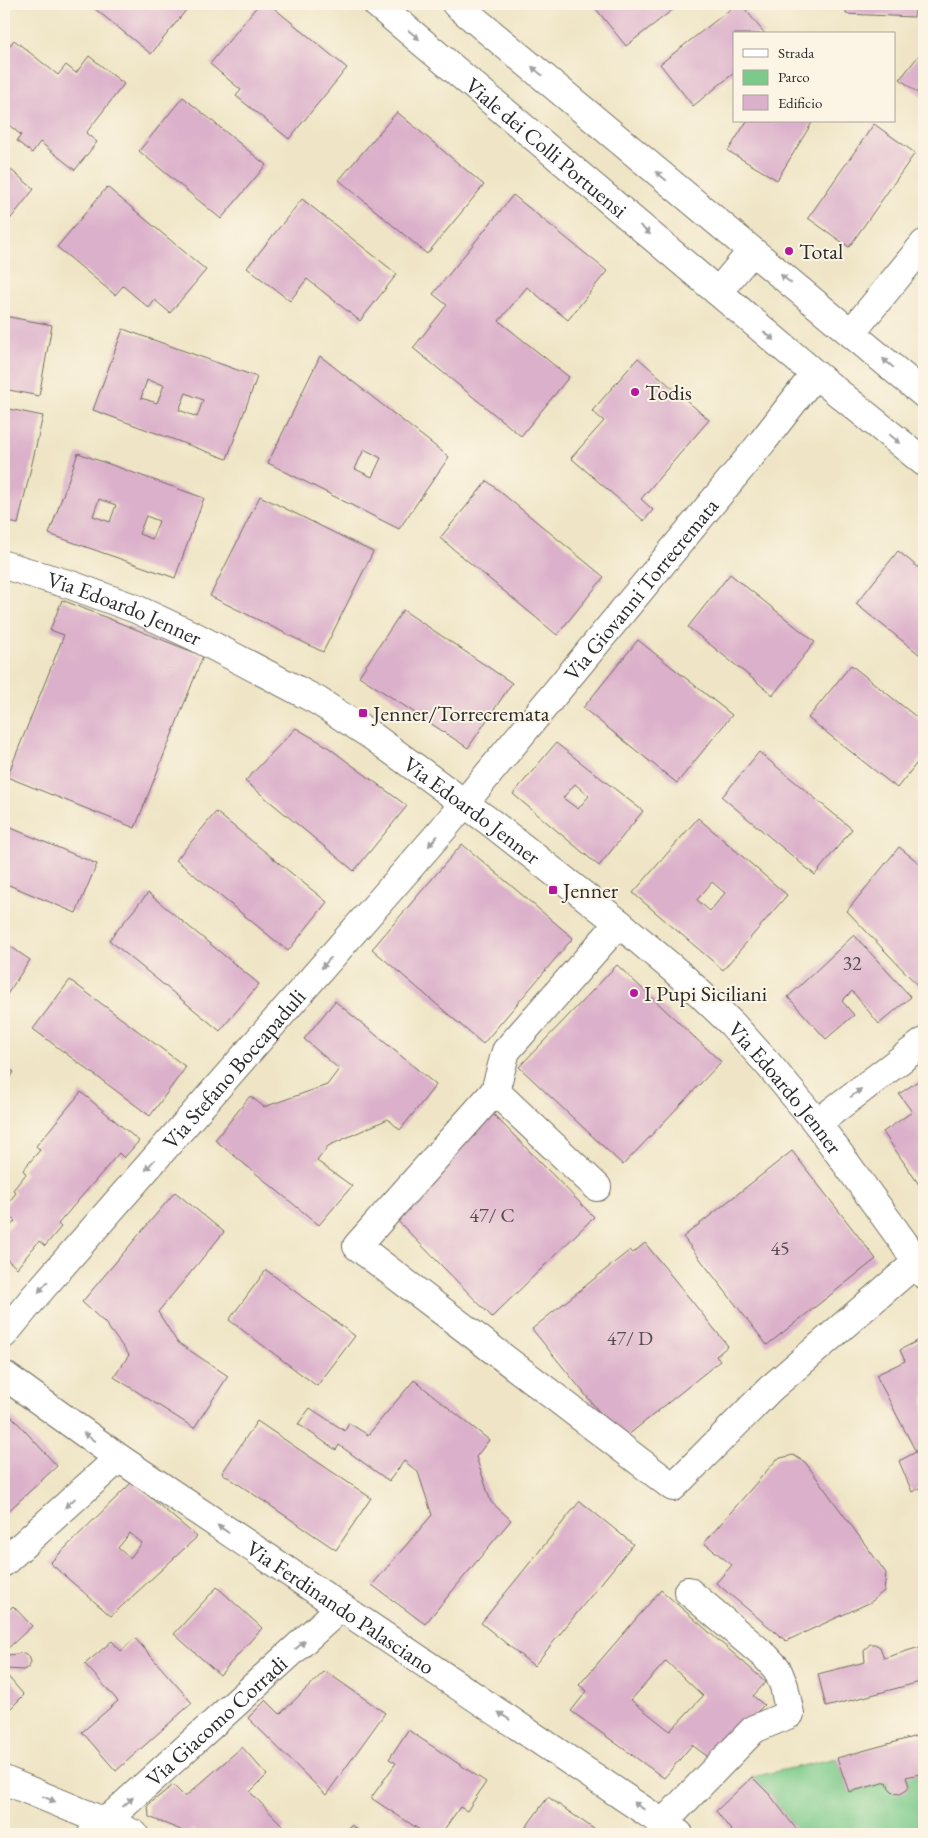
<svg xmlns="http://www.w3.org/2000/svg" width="928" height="1838" font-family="'EB Garamond',serif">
	<rect width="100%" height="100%" fill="#fcf5e5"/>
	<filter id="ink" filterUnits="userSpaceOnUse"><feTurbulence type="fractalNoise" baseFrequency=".02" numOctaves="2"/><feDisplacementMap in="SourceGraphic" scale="10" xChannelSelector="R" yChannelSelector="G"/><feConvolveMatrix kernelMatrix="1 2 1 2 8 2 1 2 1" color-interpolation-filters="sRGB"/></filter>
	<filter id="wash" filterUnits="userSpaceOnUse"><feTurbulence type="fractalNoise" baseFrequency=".0096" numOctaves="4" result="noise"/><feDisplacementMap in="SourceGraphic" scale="20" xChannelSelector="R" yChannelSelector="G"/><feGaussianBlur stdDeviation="1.12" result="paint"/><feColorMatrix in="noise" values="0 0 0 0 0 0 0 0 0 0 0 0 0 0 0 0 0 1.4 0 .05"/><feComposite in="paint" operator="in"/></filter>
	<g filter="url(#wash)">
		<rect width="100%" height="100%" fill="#efe5c6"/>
		<path fill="#7bca8a" stroke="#537a5a" d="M837 1758 849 1792 887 1782C890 1793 902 1799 909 1786L906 1777 924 1773V1834H800L770 1795 752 1777Z"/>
		<g id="blocks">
			<g fill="#dbb0ca" fill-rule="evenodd">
				<path d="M89 4H191L151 54Z"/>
				<path d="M259 4H269L347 68 289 139 236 96 241 90 210 64Z"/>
				<path d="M592 4H680L626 46Z"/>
				<path d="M737 4H741L765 34H734V73L693 106 660 64Z"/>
				<path d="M846 4H915L914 17 846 14Z"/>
				<path d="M14 40 58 75 66 65 76 73 89 56 124 84 86 133 97 142 75 170 40 142 32 153 17 141 21 135 4 121V60L5 59 4 54Z"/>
				<path d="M924 49V98L900 79Z"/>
				<path d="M183 97 266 165 221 219 139 151Z"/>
				<path d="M397 112 484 185 427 254 339 180Z"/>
				<path d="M747 121H813L777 180 728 151Z"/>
				<path d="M874 124 915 153 849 247 808 218Z"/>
				<path d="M11 170 34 189 4 227V179Z"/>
				<path d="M107 187 206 270 170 313 155 300 149 308 123 286 115 295 57 247Z"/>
				<path d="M513 195 607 271 568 320 527 287 499 321 569 377 521 436 413 348 447 305 433 294Z"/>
				<path d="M302 199 397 274 360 321 307 279 290 301 247 268Z"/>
				<path d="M4 316 52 325 39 396 4 389Z"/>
				<path d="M123 329 257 377 227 459 93 410ZM147 380 164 385 157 403 141 398ZM186 393 203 400 197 417 179 410Z"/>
				<path d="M320 356 449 457 399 529 268 463ZM364 449 381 458 372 477 355 469Z"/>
				<path d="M638 358 709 420 641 499 653 510 644 521 571 458 604 421 592 411Z"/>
				<path d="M4 408 43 416 18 524 4 521Z"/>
				<path d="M78 453 204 498 175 578 49 534ZM99 499 116 505 110 522 93 516ZM146 516 159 521 152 539 139 534Z"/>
				<path d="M487 481 604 577 557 635 440 538Z"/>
				<path d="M260 496 373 552 323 652 210 596Z"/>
				<path d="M898 551 924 572V658L856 604Z"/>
				<path d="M730 574 815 642 773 695 688 627Z"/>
				<path d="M62 600 203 656 135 828 7 777 64 635 50 630Z"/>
				<path d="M403 610 512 683 468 748 359 676Z"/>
				<path d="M638 640 732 715 677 783 583 708Z"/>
				<path d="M851 665 924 723V754L897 788 808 718Z"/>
				<path d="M296 728 325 745 407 806 354 871 245 781Z"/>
				<path d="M556 743 643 811 599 866 513 794ZM575 784 589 796 578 809 563 798Z"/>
				<path d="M759 752 852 829 815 875 722 797Z"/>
				<path d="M216 812 327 902 288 951 176 860Z"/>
				<path d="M698 818 787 895 723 970 633 893ZM712 882 725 893 710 911 697 900Z"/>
				<path d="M4 825 97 864 76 913 4 883Z"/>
				<path d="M462 844 573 938 483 1044 372 949Z"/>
				<path d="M899 847 924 867V992L847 911Z"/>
				<path d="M148 893 259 984 220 1031 109 940Z"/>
				<path d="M854 935 911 997 879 1024 852 991 842 1001 854 1015 826 1039 788 997Z"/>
				<path d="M4 942 30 960 4 999Z"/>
				<path d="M617 965 721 1062 623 1165 519 1067Z"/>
				<path d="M70 980 186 1067 150 1116 33 1029Z"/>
				<path d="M335 1001 436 1085 400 1130 388 1119 328 1146 317 1161 352 1186 319 1225 215 1140 250 1096 264 1107 327 1085 339 1069 304 1039Z"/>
				<path d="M4 1066 14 1072 4 1088Z"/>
				<path d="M924 1077V1192L883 1132 912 1112 899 1094Z"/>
				<path d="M81 1092 139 1141 124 1158 119 1153 58 1224 61 1227 45 1246 39 1241 17 1268 4 1257V1231L5 1232 15 1221 4 1212V1208L16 1193 13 1190 26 1174 23 1170 40 1150 36 1146Z"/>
				<path d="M492 1113 594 1217 492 1317 390 1213Z"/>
				<path d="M792 1151 876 1259 767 1345 683 1237Z"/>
				<path d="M175 1192 224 1232 158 1312 177 1342 228 1376 194 1428 114 1377 129 1355 105 1323 82 1302Z"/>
				<path d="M645 1243 728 1346 716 1356 720 1361 622 1440 532 1329 630 1250 633 1253Z"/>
				<path d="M266 1270 355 1336 317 1386 229 1320Z"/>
				<path d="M919 1340 924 1351V1486L912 1492 899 1461 916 1452 876 1375 905 1361 900 1350Z"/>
				<path d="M414 1380 489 1440 476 1457 491 1502 511 1520 425 1624 372 1585 432 1515 418 1472 404 1461 389 1481 339 1445 336 1450 298 1424 310 1408 345 1431 349 1423 368 1435Z"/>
				<path d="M4 1408 57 1466 4 1515Z"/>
				<path d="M257 1421 371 1498 336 1550 222 1473Z"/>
				<path d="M793 1455 805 1462 886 1573 884 1591 871 1602 786 1641 716 1583 732 1565 704 1543 777 1459Z"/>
				<path d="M132 1482 197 1537 111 1616 50 1563ZM130 1533 142 1543 130 1558 118 1548Z"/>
				<path d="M580 1501 633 1544 534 1666 481 1623Z"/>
				<path d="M217 1587 262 1628 220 1675 174 1634Z"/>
				<path d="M661 1590 766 1682 753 1696 764 1705 711 1759 692 1745 664 1778 571 1711 587 1691 579 1685ZM666 1661 703 1696 670 1731 631 1700Z"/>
				<path d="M13 1606 32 1626 4 1652V1615Z"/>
				<path d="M135 1638 192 1703 116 1771 82 1732 118 1701 85 1664 112 1641 121 1651Z"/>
				<path d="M870 1644H875L880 1647 884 1658 923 1646 924 1681 826 1707 818 1674 865 1662 864 1651Z"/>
				<path d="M4 1652 8 1655 24 1653 29 1656 31 1662 29 1667 23 1670 7 1669 4 1671Z"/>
				<path d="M325 1671 385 1713 326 1795 248 1718 266 1700 280 1714Z"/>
				<path d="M4 1672 24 1695 4 1715Z"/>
				<path d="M408 1730 486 1782 467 1811 460 1807 441 1834H426L371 1798 396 1763 389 1759Z"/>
				<path d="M924 1734V1773L906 1777 909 1786 907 1790 900 1794 894 1793 889 1788 887 1782 849 1792 837 1758Z"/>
				<path d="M242 1747 267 1775 250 1792 285 1828 279 1834H199L193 1829 188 1833 149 1817 148 1805 173 1785 185 1797Z"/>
				<path d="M752 1777 770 1795 800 1834H734L716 1811Z"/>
				<path d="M548 1797 601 1834H521Z"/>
				<path d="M351 1825 363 1834H341Z"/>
			</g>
		</g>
	</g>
	<g filter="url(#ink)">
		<use href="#blocks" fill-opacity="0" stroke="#706c61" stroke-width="1"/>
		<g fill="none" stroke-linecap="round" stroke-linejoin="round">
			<g stroke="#706c61" stroke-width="30">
				<g id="minor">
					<path d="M718 292 752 251"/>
					<path d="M851 333 924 244"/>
					<path id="s1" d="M4 565 71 585 136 609 196 637 318 701 372 736 490 822 619 923 685 979 732 1024 769 1065 817 1123 904 1243 924 1274"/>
					<path d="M495 1091 506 1051 619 923"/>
					<path d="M817 1123 924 1042"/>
					<path d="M597 1187 495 1091 357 1246 673 1487 770 1389 917 1262"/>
					<path id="s2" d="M4 1334 36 1295 443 829 763 441 815 374"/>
					<path id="s3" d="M4 1375 119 1458 679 1834"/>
					<path d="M4 1562 119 1458"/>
					<path d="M4 1780 134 1834"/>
					<path d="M663 1823 754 1729 790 1714 784 1686 777 1669 766 1657 688 1591"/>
					<path id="s4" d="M92 1834 328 1619 339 1607"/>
				</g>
			</g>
			<g stroke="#706c61" stroke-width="30">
				<g id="major">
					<path id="s5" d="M377 4 815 374 924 462"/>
					<path d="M456 4 924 394"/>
				</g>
			</g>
			<use href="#minor" stroke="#fff" stroke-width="28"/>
			<use href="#major" stroke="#fff" stroke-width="28"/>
		</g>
		<defs><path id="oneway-solid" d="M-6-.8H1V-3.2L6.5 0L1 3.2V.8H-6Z" transform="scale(1.25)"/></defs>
		<g fill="#a0a0a0">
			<use href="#oneway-solid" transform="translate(414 35) rotate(40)"/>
			<use href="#oneway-solid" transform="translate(537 71) rotate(-140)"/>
			<use href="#oneway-solid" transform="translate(661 176) rotate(-140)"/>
			<use href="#oneway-solid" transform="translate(645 230) rotate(41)"/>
			<use href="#oneway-solid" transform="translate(786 279) rotate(-140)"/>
			<use href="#oneway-solid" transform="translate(769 336) rotate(40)"/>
			<use href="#oneway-solid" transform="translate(888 363) rotate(-140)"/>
			<use href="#oneway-solid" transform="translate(895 439) rotate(39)"/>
			<use href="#oneway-solid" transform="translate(433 841) rotate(131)"/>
			<use href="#oneway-solid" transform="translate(326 963) rotate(131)"/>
			<use href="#oneway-solid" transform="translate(856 1093) rotate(-37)"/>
			<use href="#oneway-solid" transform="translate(150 1165) rotate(131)"/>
			<use href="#oneway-solid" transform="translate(43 1287) rotate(131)"/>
			<use href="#oneway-solid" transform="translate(89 1437) rotate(-144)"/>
			<use href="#oneway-solid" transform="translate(70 1503) rotate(138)"/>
			<use href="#oneway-solid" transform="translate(223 1529) rotate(-146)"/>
			<use href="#oneway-solid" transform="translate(300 1645) rotate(-42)"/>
			<use href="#oneway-solid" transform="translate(504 1716) rotate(-147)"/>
			<use href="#oneway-solid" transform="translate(49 1799) rotate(23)"/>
			<use href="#oneway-solid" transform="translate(128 1802) rotate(-42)"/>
			<use href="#oneway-solid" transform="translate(639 1806) rotate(-146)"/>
		</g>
	</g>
	<g fill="#b5179e" stroke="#fcf5e5" stroke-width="2">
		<circle cx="789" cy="251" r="5"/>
		<circle cx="635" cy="392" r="5"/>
		<rect x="358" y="708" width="10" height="10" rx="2.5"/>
		<rect x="548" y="885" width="10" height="10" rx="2.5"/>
		<circle cx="634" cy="993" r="5"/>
	</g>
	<g text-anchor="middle" stroke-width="4" stroke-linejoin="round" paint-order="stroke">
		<g font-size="20" fill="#574c53">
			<text x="852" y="970">32</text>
			<text x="492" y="1222">47/ C</text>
			<text x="780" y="1255">45</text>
			<text x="630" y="1345">47/ D</text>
		</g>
		<g font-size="22" fill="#2b2b2b" stroke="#fcf5e5">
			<text dy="8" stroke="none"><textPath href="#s5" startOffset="222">Viale dei Colli Portuensi</textPath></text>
			<text dy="8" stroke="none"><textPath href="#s2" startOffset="980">Via Giovanni Torrecremata</textPath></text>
			<text dy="8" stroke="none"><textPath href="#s1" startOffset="128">Via Edoardo Jenner</textPath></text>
			<text dy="8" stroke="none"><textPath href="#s1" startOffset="532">Via Edoardo Jenner</textPath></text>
			<text dy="8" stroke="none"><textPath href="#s2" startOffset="351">Via Stefano Boccapaduli</textPath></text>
			<text dy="8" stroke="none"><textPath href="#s1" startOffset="952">Via Edoardo Jenner</textPath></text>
			<text dy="8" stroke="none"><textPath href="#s3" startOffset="409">Via Ferdinando Palasciano</textPath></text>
			<text dy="8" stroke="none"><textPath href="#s4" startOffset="168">Via Giacomo Corradi</textPath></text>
		</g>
		<g font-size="22" fill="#2b2b2b" stroke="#fcf5e5" text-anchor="start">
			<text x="799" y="259">Total</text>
			<text x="645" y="400">Todis</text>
			<text x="373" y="721">Jenner/Torrecremata</text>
			<text x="563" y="898">Jenner</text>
			<text x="644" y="1001">I Pupi Siciliani</text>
		</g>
	</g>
	<rect width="928" height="1838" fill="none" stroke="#fcf5e5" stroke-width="20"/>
	<rect x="733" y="32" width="162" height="90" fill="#fcf5e5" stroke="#a8a49b"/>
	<rect x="743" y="49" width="25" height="8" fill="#ffffff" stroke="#a8a49b"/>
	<text x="778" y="58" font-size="15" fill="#2b2b2b">Strada</text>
	<rect x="743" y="70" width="25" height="15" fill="#7bca8a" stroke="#a8a49b"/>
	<text x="778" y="82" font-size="15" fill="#2b2b2b">Parco</text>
	<rect x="743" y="95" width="25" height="15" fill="#dbb0ca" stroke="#a8a49b"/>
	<text x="778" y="108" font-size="15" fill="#2b2b2b">Edificio</text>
</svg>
